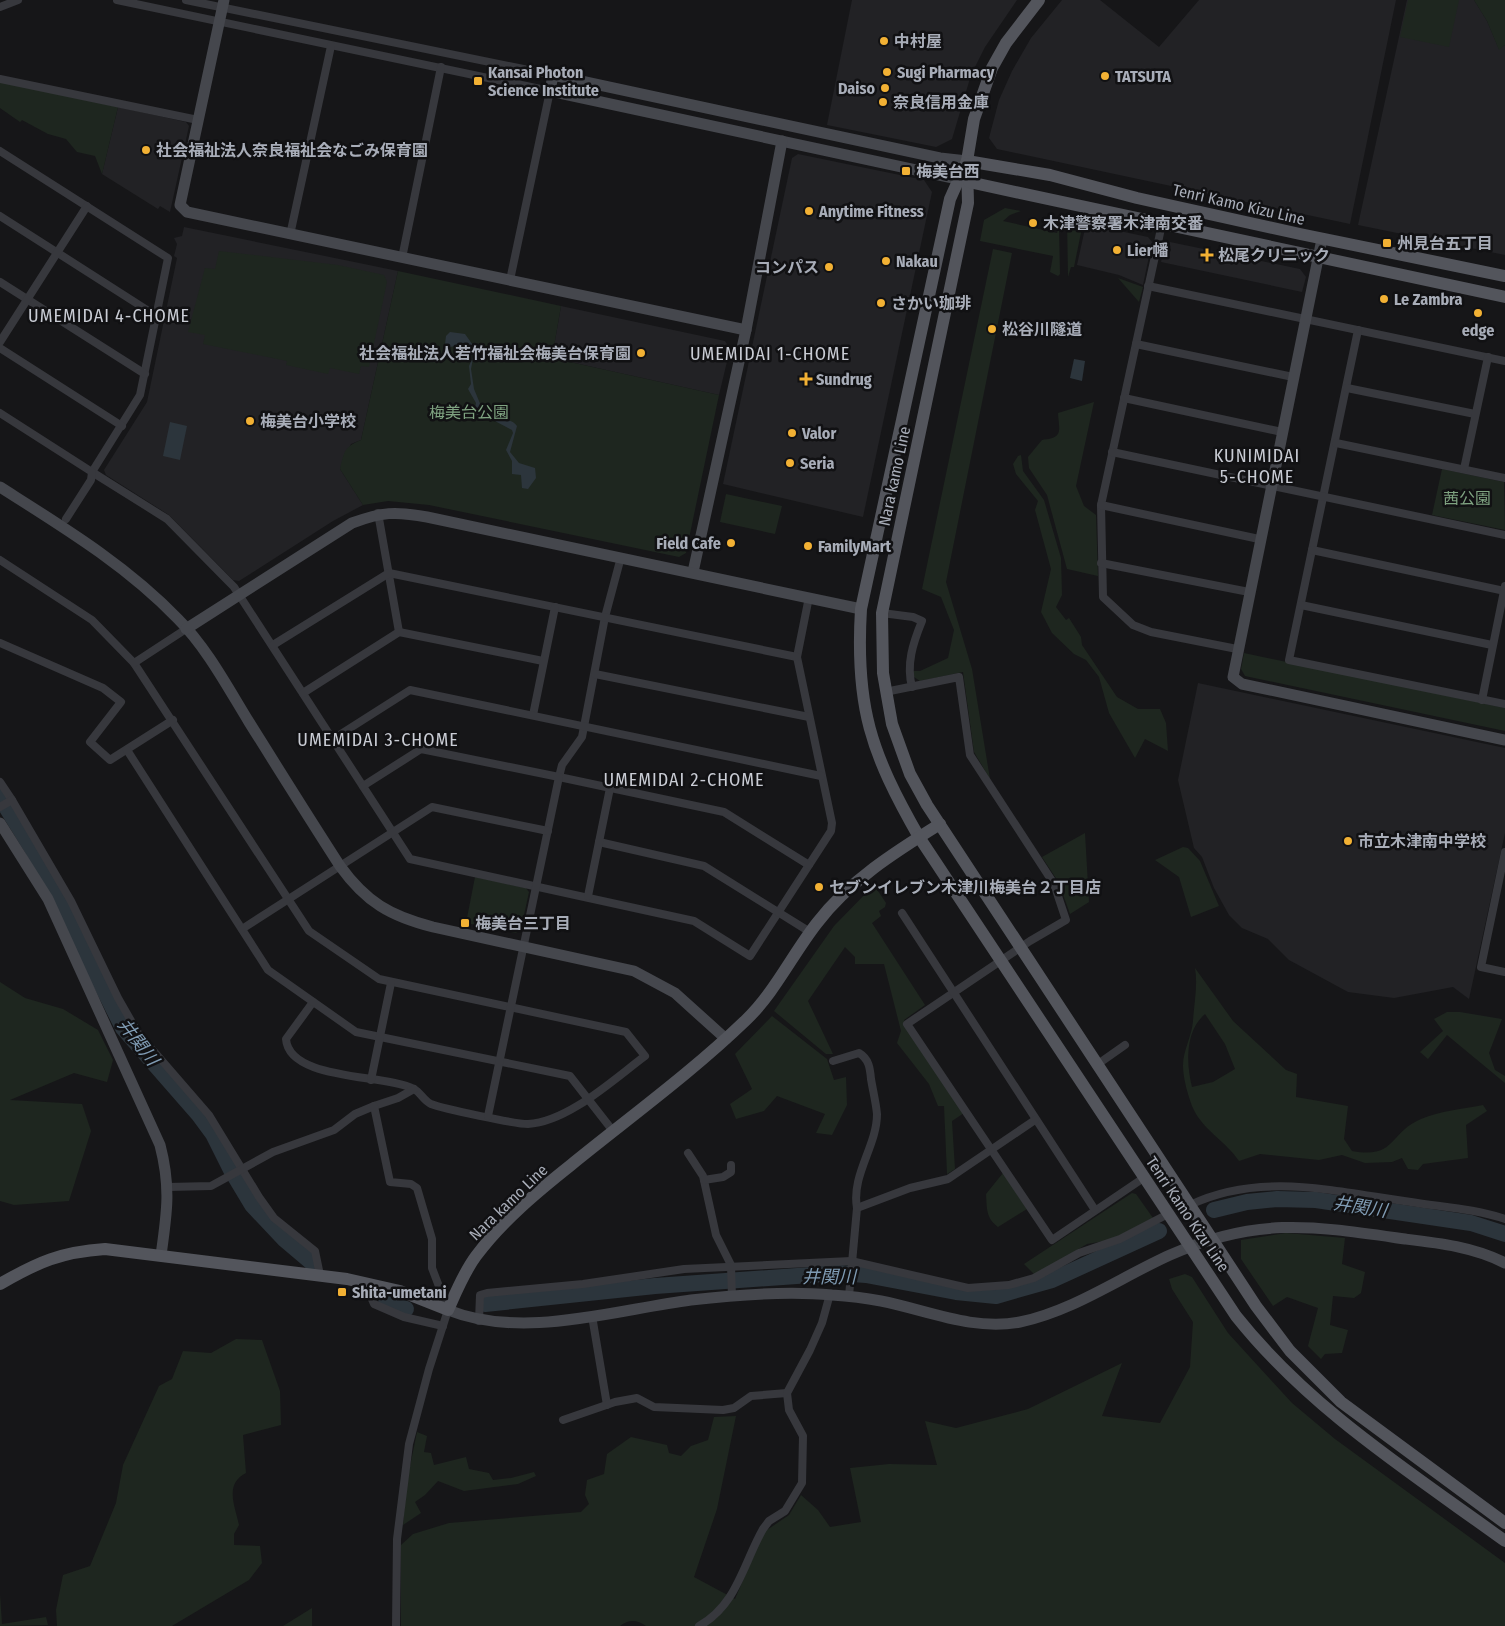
<svg xmlns="http://www.w3.org/2000/svg" width="1505" height="1626" font-family="'Fira Sans Condensed','Noto Sans JP',sans-serif">
	<rect width="100%" height="100%" fill="#161618"/>
	<g fill="#222225">
		<path d="M852 0H1017L985 47 971 75 952 139 936 147 827 125Z"/>
		<path d="M1062 0H1100L1159 47 1199 0H1396L1350 224 997 149 989 138 999 100 1012 71 1031 38Z"/>
		<path d="M1407 0H1474L1487 21 1499 49 1505 45V255L1358 225Z"/>
		<path d="M118 107 186 122 189 126 170 212 160 206 158 209 102 174Z"/>
		<path d="M798 154 924 180 932 192 863 517 723 484 792 158Z"/>
		<path d="M1086 224 1148 237 1152 242 1143 285 1119 275 1077 265Z"/>
		<path d="M184 227 398 271 361 440 351 444 340 469 363 505 333 521 239 581 233 580 169 515 106 475 104 470 147 402 177 258 174 256 177 244 174 238 182 236Z"/>
		<path d="M1170 242 1300 269 1306 277 1302 292 1161 262 1165 246Z"/>
		<path d="M561 306 725 341 730 349 719 395 552 358Z"/>
		<path d="M1198 683 1505 748V833L1469 999 1453 987 1394 998 1348 992 1289 960 1268 939 1242 928 1229 915 1214 888 1202 857 1194 848 1178 780Z"/>
	</g>
	<g fill="#1e261f" fill-rule="evenodd">
		<path d="M1408 0H1459L1449 47 1400 37Z"/>
		<path d="M1474 0H1505V45L1499 50 1487 21Z"/>
		<path d="M0 82 118 107 102 174 95 156 77 152 66 139 48 134 22 120 20 122 0 108Z"/>
		<path d="M1005 208 1021 211 1010 215 1003 221 1057 233 1059 227 1060 274 1058 276 1050 272 1053 256 980 241 984 220Z"/>
		<path d="M1067 220 1083 223 1074 267H1071L1068 277Z"/>
		<path d="M993 249 1012 253 946 582 972 669 990 779 974 752 963 672 920 681 914 677 912 671H920L948 658 954 630 941 597 922 589Z"/>
		<path d="M219 251 338 265 384 275 387 282 369 367 361 366 359 374 330 368 328 374 286 365 287 361 203 344 205 335 188 332 205 268 215 269Z"/>
		<path d="M398 271 561 306 552 358 719 395 686 553 679 557 429 505 388 501 363 505 340 469C344 452 344 447 361 440Z"/>
		<path d="M1118 278 1143 287 1139 302Z"/>
		<path d="M1094 402 1076 486 1084 506 1096 515 1098 576 1067 569 1047 495 1029 468 1028 457 1042 440C1064 438 1059 431 1058 413Z"/>
		<path d="M1021 455 1023 471 1044 500 1061 558 1062 595 1056 607 1066 620 1069 618 1081 637 1082 645 1117 697 1138 709H1160L1166 723 1168 751 1145 739 1135 758 1109 713 1099 677 1086 660 1074 654 1052 633 1041 612 1051 569 1035 510 1038 501 1016 474 1013 464 1018 456Z"/>
		<path d="M1442 469 1504 482 1505 530 1432 515Z"/>
		<path d="M726 494 782 506 775 534 720 522Z"/>
		<path d="M1244 653 1505 708V731L1245 676 1241 669Z"/>
		<path d="M1085 833 1089 902 1070 914 1059 883 1042 857Z"/>
		<path d="M1183 847 1188 848 1200 861 1219 906 1191 917 1179 877 1155 860Z"/>
		<path d="M475 877 526 888 529 892 521 929 516 933 466 923Z"/>
		<path d="M874 885 886 903 885 907 879 911 881 916 872 923 925 1005 904 1020 964 1113 952 1121 955 1169 947 1174 944 1106H938L929 1084 897 1043 901 1031 884 964H855V957L845 947 808 1001 833 1054H826L774 1011 834 926Z"/>
		<path d="M1195 968 1233 1021 1286 1070 1297 1074 1296 1097 1348 1106 1344 1139 1352 1151C1397 1159 1388 1133 1421 1119 1440 1111 1463 1109 1483 1105L1487 1111 1466 1125 1468 1158 1423 1164 1418 1170 1408 1169 1402 1158 1392 1162 1365 1163 1342 1155 1319 1160 1260 1154 1239 1161C1225 1140 1202 1130 1192 1106 1188 1095 1183 1078 1183 1066 1183 1050 1192 1036 1193 1021 1194 1004 1198 985 1195 968ZM1205 1014 1225 1044 1235 1069 1213 1082 1192 1087C1186 1063 1185 1031 1205 1014Z"/>
		<path d="M0 982 25 998 63 1009 98 1030 113 1060 107 1082 74 1073 10 1100 82 1104 91 1131 69 1201 14 1205 0 1201Z"/>
		<path d="M1447 1012H1460L1502 1019 1489 1053 1495 1070 1505 1076V1083L1447 1035 1428 1059 1420 1052 1443 1031 1434 1019Z"/>
		<path d="M772 1016 827 1059 834 1080 846 1077 847 1105 832 1135 816 1133 825 1114 777 1096 764 1111 736 1119 730 1104 752 1089 735 1054Z"/>
		<path d="M1003 1173 1027 1209 998 1227C986 1218 987 1209 986 1194Z"/>
		<path d="M1132 1193 1136 1194 1153 1218 1111 1240 1087 1244 1035 1275 1024 1264Z"/>
		<path d="M1286 1233 1345 1238 1342 1264 1365 1272 1361 1293 1354 1298 1333 1296 1330 1325 1348 1330 1342 1353 1325 1354 1321 1359 1308 1346 1318 1308 1287 1297 1273 1306 1241 1259V1240Z"/>
		<path d="M1185 1274 1192 1277 1228 1333 1292 1403 1335 1439 1505 1563V1626H646C637 1620 629 1619 620 1626H401V1545L413 1534 449 1523 581 1512 589 1504 585 1495 587 1480 604 1474 607 1454 631 1437 667 1445 669 1453 681 1456 691 1446 708 1440 714 1417 736 1416 717 1509 694 1577 735 1599 764 1532 789 1515 801 1495 818 1510 830 1527 861 1522 850 1468 889 1464 937 1465 925 1421 956 1428 1028 1409 1122 1363 1102 1416 1160 1423 1190 1367 1193 1322 1172 1289 1169 1279Z"/>
		<path d="M236 1339 262 1340 280 1391 281 1425 243 1435 246 1473C224 1484 235 1506 239 1525L234 1534V1545L260 1546 262 1563 249 1580 172 1626H57L56 1610 63 1575 90 1566 116 1503 123 1465 159 1386 172 1379 183 1351 211 1353Z"/>
		<path d="M417 1432 427 1436 424 1452 431 1453 434 1465 466 1457 469 1469 489 1473 493 1480 511 1478 534 1472 536 1476 518 1484 464 1491 438 1481 425 1495 415 1502 421 1513 403 1525 407 1481Z"/>
		<path d="M0 1594 2 1624 46 1617 48 1625 0 1626Z"/>
		<path d="M312 1608V1626H283Z"/>
	</g>
	<g fill="#2c353c">
		<path d="M450 332 465 334 475 348 471 369 474 389 484 413C494 419 511 417 517 426L510 452 519 463 535 468 536 478 528 489 522 488 521 475 512 474V461L506 450 513 433 512 430 493 420 474 415 476 403 468 389 471 384 469 366 473 357 472 352 464 345 449 347 445 344 446 336Z"/>
		<path d="M1074 359 1085 361 1082 381 1070 378Z"/>
		<path d="M170 422 187 426 180 460 163 456Z"/>
	</g>
	<g fill="none" stroke-linecap="round" stroke-linejoin="round">
		<g stroke="#2c353c" stroke-width="16">
			<path d="M0 797 31 847 55 892 123 1028 199 1115 213 1134 231 1170 252 1205 285 1240 311 1262"/>
			<path d="M1214 1210 1247 1202 1277 1199 1316 1200 1471 1223 1505 1234"/>
			<path d="M386 1303 406 1309"/>
			<path d="M485 1304 655 1286 839 1273 866 1275 956 1292 996 1296 1052 1280 1159 1231"/>
		</g>
		<g stroke="#37383d" stroke-width="8">
			<path d="M117 0 550 91 510 280"/>
			<path d="M186 0 553 75"/>
			<path d="M0 7 18 0"/>
			<path d="M0 79 198 120"/>
			<path d="M0 151 168 258 140 395 92 472 167 519 234 587 410 859 694 921 750 956 831 831 832 823 797 657 809 597"/>
			<path d="M0 216 158 317"/>
			<path d="M1162 224 1101 505 1103 597 1133 625 1151 632 1237 649"/>
			<path d="M290 235 331 46"/>
			<path d="M402 258 441 67"/>
			<path d="M0 282 145 374"/>
			<path d="M1148 286 1505 361"/>
			<path d="M1358 330 1289 660 1505 704"/>
			<path d="M0 342 87 206"/>
			<path d="M1136 344 1293 377"/>
			<path d="M0 348 122 426"/>
			<path d="M1347 388 1475 414"/>
			<path d="M1124 398 1282 432"/>
			<path d="M0 413 92 472 91 480 66 519"/>
			<path d="M1336 443 1505 478"/>
			<path d="M1112 452 1505 535"/>
			<path d="M1464 469 1488 357"/>
			<path d="M1101 505 1259 539"/>
			<path d="M378 513 399 632"/>
			<path d="M1312 550 1505 591"/>
			<path d="M621 557 605 617 582 737 562 765 559 777 724 812 809 865"/>
			<path d="M0 560 92 620 134 663 309 931 379 979 626 1032 645 1056C614 1079 568 1122 528 1124 515 1124 444 1109 431 1104 424 1101 420 1092 414 1089 386 1074 289 1081 286 1039L313 1002"/>
			<path d="M1101 563 1249 592"/>
			<path d="M1301 605 1492 645"/>
			<path d="M882 613 913 617 922 621C913 643 906 664 912 687"/>
			<path d="M0 643 103 688 121 702 90 742 110 760 173 720"/>
			<path d="M273 645 389 573 797 657"/>
			<path d="M134 663 186 629"/>
			<path d="M595 674 809 717"/>
			<path d="M885 692 959 677 970 755 1054 884 1066 920 1030 941 907 1024 1052 1240 1145 1177"/>
			<path d="M303 693 399 632 543 661"/>
			<path d="M1482 700 1505 586"/>
			<path d="M533 715 555 607"/>
			<path d="M333 739 410 690 821 776"/>
			<path d="M127 750 268 970 356 1032 570 1076 613 1131"/>
			<path d="M0 782 12 800"/>
			<path d="M363 786 421 749 559 777 488 1116"/>
			<path d="M0 807 12 800 71 901 118 998 138 1033 209 1115 259 1197 274 1218 315 1251 320 1275"/>
			<path d="M599 842 704 866 810 932"/>
			<path d="M1505 852 1481 967 1505 972"/>
			<path d="M588 896 610 788"/>
			<path d="M902 913 1095 1210"/>
			<path d="M242 929 432 807 548 831"/>
			<path d="M833 1061 859 1053C869 1059 870 1068 871 1079 873 1091 876 1103 877 1114 877 1146 851 1175 857 1208L849 1296"/>
			<path d="M1098 1064 1125 1045"/>
			<path d="M371 1080 391 983"/>
			<path d="M374 1106 398 1098 414 1089"/>
			<path d="M688 1153 703 1176 716 1235 731 1265 732 1297"/>
			<path d="M704 1180 723 1177 731 1172V1165"/>
			<path d="M168 1187 211 1186 273 1152 334 1130 355 1114 374 1106 390 1182 411 1184 417 1188 432 1239V1268L448 1310 429 1369 409 1444 397 1539 396 1626"/>
			<path d="M1190 1205C1261 1171 1337 1192 1411 1202 1442 1207 1476 1209 1505 1219"/>
			<path d="M857 1208 910 1188 948 1179 1035 1120"/>
			<path d="M372 1284 371 1297 374 1304 404 1317 443 1326"/>
			<path d="M592 1316 607 1405"/>
			<path d="M479 1321 480 1295 487 1293 583 1284 684 1269 851 1261 968 1288 1009 1285 1034 1278 1079 1253 1120 1239 1168 1214"/>
			<path d="M563 1420 615 1402 637 1398 654 1407 723 1410 734 1408 751 1396 787 1393"/>
			<path d="M699 1626C737 1605 743 1564 763 1529L769 1521 785 1511 802 1483 803 1436 789 1410 787 1393 810 1350 822 1323 830 1294"/>
		</g>
		<g stroke="#45474d" stroke-width="11">
			<path d="M224 0 180 205 187 212 746 330"/>
			<path d="M967 181 550 91 553 75 940 158 967 161"/>
			<path d="M1322 239 1233 677 1242 684 1505 740"/>
			<path d="M0 487C63 527 126 565 178 619 207 648 228 688 249 722 279 770 309 818 340 866 366 902 390 916 433 927L634 971 675 993 726 1039"/>
			<path d="M693 572 746 330 782 141"/>
			<path d="M186 629 352 523C382 512 395 511 427 517L861 609"/>
			<path d="M0 823 48 899 160 1145C171 1187 167 1213 161 1255"/>
			<path d="M448 1310C523 1340 614 1310 691 1300 734 1295 789 1291 832 1295 848 1296 865 1298 881 1301 927 1310 972 1331 1020 1322 1073 1311 1121 1277 1170 1255 1257 1216 1314 1226 1405 1239 1439 1243 1474 1247 1505 1263"/>
		</g>
		<g stroke="#53555c" stroke-width="12">
			<path d="M1039 0 1006 43 992 68 974 119 967 161 950 199 861 609C855 707 871 753 919 837L1236 1316C1310 1409 1410 1472 1505 1541"/>
			<path d="M967 161 1050 175 1137 198 1300 234 1505 276"/>
			<path d="M967 164 968 203 882 613 883 673 892 724 910 774 927 805 1256 1306 1290 1351 1341 1402 1505 1523"/>
			<path d="M969 182 1505 297"/>
			<path d="M0 1284C38 1262 61 1252 105 1249L347 1279 400 1291 448 1310C456 1292 464 1272 476 1256 502 1221 537 1192 571 1165 630 1117 691 1073 746 1020 775 992 792 955 817 923 849 881 895 852 940 824"/>
		</g>
	</g>
	<g fill="#f2b134" stroke="#111113" stroke-width="2">
		<circle cx="884" cy="41" r="5"/>
		<circle cx="887" cy="72" r="5"/>
		<circle cx="1105" cy="76" r="5"/>
		<rect x="473" y="76" width="10" height="10" rx="2.5"/>
		<circle cx="885" cy="88" r="5"/>
		<circle cx="883" cy="102" r="5"/>
		<circle cx="146" cy="150" r="5"/>
		<rect x="901" y="166" width="10" height="10" rx="2.5"/>
		<circle cx="809" cy="211" r="5"/>
		<circle cx="1033" cy="223" r="5"/>
		<rect x="1382" y="238" width="10" height="10" rx="2.5"/>
		<circle cx="1117" cy="250" r="5"/>
		<path d="M1204.5 247.5h5v5h5v5h-5v5h-5v-5h-5v-5h5z"/>
		<circle cx="886" cy="261" r="5"/>
		<circle cx="829" cy="267" r="5"/>
		<circle cx="1384" cy="299" r="5"/>
		<circle cx="881" cy="303" r="5"/>
		<circle cx="1478" cy="313" r="5"/>
		<circle cx="992" cy="329" r="5"/>
		<circle cx="641" cy="353" r="5"/>
		<path d="M803.5 371.5h5v5h5v5h-5v5h-5v-5h-5v-5h5z"/>
		<circle cx="250" cy="421" r="5"/>
		<circle cx="792" cy="433" r="5"/>
		<circle cx="790" cy="463" r="5"/>
		<circle cx="731" cy="543" r="5"/>
		<circle cx="808" cy="546" r="5"/>
		<circle cx="1348" cy="841" r="5"/>
		<circle cx="819" cy="887" r="5"/>
		<rect x="460" y="918" width="10" height="10" rx="2.5"/>
		<rect x="337" y="1287" width="10" height="10" rx="2.5"/>
	</g>
	<g text-anchor="middle" stroke-width="5" stroke-linejoin="round" paint-order="stroke">
		<g font-size="16" font-weight="bold" fill="#a8adb8" stroke="#111113" text-anchor="start">
			<text x="894" y="47">中村屋</text>
			<text x="488" y="78">Kansai Photon<tspan x="488" dy="18">Science Institute</tspan></text>
			<text x="897" y="78">Sugi Pharmacy</text>
			<text x="1115" y="82">TATSUTA</text>
			<text x="875" y="94" text-anchor="end">Daiso</text>
			<text x="893" y="108">奈良信用金庫</text>
			<text x="156" y="156">社会福祉法人奈良福祉会なごみ保育園</text>
			<text x="916" y="177">梅美台西</text>
			<text x="819" y="217">Anytime Fitness</text>
			<text x="1043" y="229">木津警察署木津南交番</text>
			<text x="1397" y="249">州見台五丁目</text>
			<text x="1127" y="256">Lier幡</text>
			<text x="1218" y="261">松尾クリニック</text>
			<text x="896" y="267">Nakau</text>
			<text x="819" y="273" text-anchor="end">コンパス</text>
			<text x="1394" y="305">Le Zambra</text>
			<text x="891" y="309">さかい珈琲</text>
			<text x="1002" y="335">松谷川隧道</text>
			<text x="1478" y="336" text-anchor="middle">edge</text>
			<text x="631" y="359" text-anchor="end">社会福祉法人若竹福祉会梅美台保育園</text>
			<text x="816" y="385">Sundrug</text>
			<text x="260" y="427">梅美台小学校</text>
			<text x="802" y="439">Valor</text>
			<text x="800" y="469">Seria</text>
			<text x="721" y="549" text-anchor="end">Field Cafe</text>
			<text x="818" y="552">FamilyMart</text>
			<text x="1358" y="847">市立木津南中学校</text>
			<text x="829" y="893">セブンイレブン木津川梅美台２丁目店</text>
			<text x="475" y="929">梅美台三丁目</text>
			<text x="352" y="1298">Shita-umetani</text>
		</g>
		<g font-size="16" fill="#a8adb8" stroke="#111113">
			<text transform="translate(1239 204) rotate(13)" y="6">Tenri Kamo Kizu Line</text>
			<text transform="translate(894 476) rotate(-78)" y="6">Nara kamo Line</text>
			<text transform="translate(508 1202) rotate(-44)" y="6">Nara kamo Line</text>
			<text transform="translate(1188 1214) rotate(56)" y="6">Tenri Kamo Kizu Line</text>
		</g>
		<g font-size="16" fill="#7fa381" stroke="#111113">
			<text x="469" y="418">梅美台公園</text>
			<text x="1467" y="504">茜公園</text>
		</g>
		<g font-size="18" letter-spacing="1" fill="#c9ccd4" stroke="#111113">
			<text x="109" y="322">UMEMIDAI 4-CHOME</text>
			<text x="770" y="360">UMEMIDAI 1-CHOME</text>
			<text x="1257" y="462">KUNIMIDAI<tspan x="1257" dy="21">5-CHOME</tspan></text>
			<text x="378" y="746">UMEMIDAI 3-CHOME</text>
			<text x="684" y="786">UMEMIDAI 2-CHOME</text>
		</g>
		<g font-size="18" font-style="italic" fill="#7f9bb3" stroke="#111113">
			<text transform="translate(138 1042) rotate(52)" y="6">井関川</text>
			<text transform="translate(1360 1207) rotate(9)" y="6">井関川</text>
			<text x="829" y="1283">井関川</text>
		</g>
	</g>
</svg>
